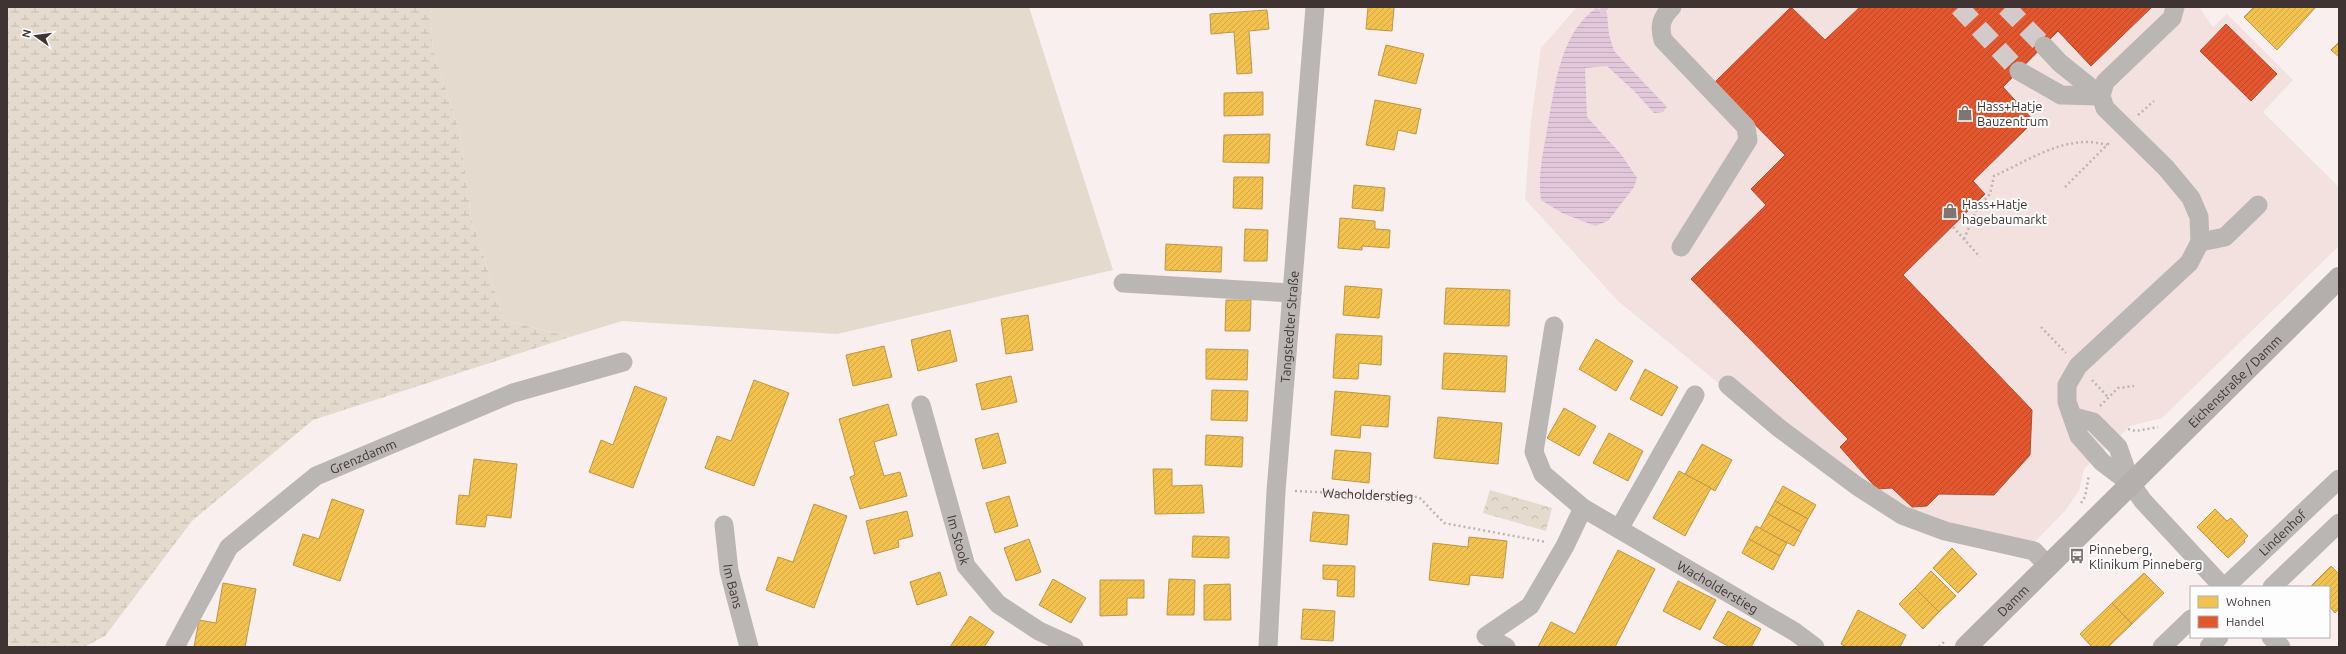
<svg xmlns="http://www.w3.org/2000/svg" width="2346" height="654" font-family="Ubuntu,sans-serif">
	<defs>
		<pattern id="forest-crowns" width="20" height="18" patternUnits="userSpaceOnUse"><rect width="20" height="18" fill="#e5dace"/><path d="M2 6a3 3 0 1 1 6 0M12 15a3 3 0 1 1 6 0" fill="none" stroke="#c6bcb1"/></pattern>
		<pattern id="wetland-marsh" width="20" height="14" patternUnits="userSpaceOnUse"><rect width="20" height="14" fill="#e5dace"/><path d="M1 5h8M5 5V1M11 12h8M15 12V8" fill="none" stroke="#c6bcb1"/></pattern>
		<pattern id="water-rules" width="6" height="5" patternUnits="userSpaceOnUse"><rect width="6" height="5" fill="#e3c8dc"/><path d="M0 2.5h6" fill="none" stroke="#c4acbd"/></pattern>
		<pattern id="homes-hatch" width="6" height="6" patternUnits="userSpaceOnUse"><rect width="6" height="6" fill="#f2c14e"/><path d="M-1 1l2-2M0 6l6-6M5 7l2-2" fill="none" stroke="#d1a645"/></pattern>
		<pattern id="shops-hatch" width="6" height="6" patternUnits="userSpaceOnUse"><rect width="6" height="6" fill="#e4572e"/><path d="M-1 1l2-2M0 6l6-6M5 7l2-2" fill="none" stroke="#ba4928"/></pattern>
	</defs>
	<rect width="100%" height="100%" fill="#f9efee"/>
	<path fill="#f3e1df" d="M1577 7H2199L2213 27 2227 14 2293 80 2263 112 2339 187V246L2162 418 2130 426 2084 469 2079 491 2064 512 2023 554 1945 534 1777 431 1618 301 1525 199 1531 121 1541 48Z"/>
	<path fill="#e5dace" d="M430 7H1029L1113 270 837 334 622 321 570 337 504 320 471 217 460 134 433 49Z"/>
	<path fill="url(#forest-crowns)" d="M1490 490 1552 508 1546 531 1483 513Z"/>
	<path fill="url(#wetland-marsh)" d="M7 7H430L433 49 460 134 471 217 504 320 570 337 313 420 192 521 105 636 84 647H7Z"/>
	<path fill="url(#water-rules)" d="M1596 8 1607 13 1609 35 1614 51 1667 107 1663 112 1654 113 1635 92 1607 66 1585 68 1587 117 1621 154 1637 178 1634 187 1608 221 1595 226 1562 213 1541 200C1538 177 1542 158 1546 136 1554 93 1558 35 1596 8Z"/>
	<g fill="url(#homes-hatch)" stroke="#bd9746">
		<path d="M1368 7H1394L1392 31 1366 29Z"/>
		<path d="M2254 7H2316L2277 50 2244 17Z"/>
		<path d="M1267 10 1269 29 1249 31 1252 73 1237 74 1234 32 1211 34 1210 14Z"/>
		<path d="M2339 42V57L2331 50Z"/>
		<path d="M1386 45 1424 54 1416 84 1378 75Z"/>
		<path d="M1263 92V115L1224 116V93Z"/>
		<path d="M1375 100 1421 109 1416 134 1398 130 1394 150 1366 145Z"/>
		<path d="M1270 134 1269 163 1223 162 1224 135Z"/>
		<path d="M1234 177H1263L1262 209 1233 208Z"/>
		<path d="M1354 185 1385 188 1383 211 1352 208Z"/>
		<path d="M1340 218 1375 221V229L1390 230 1389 248 1362 246V250L1338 248Z"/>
		<path d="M1245 229 1268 230 1267 261H1244Z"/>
		<path d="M1166 244 1222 247 1221 272 1165 270Z"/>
		<path d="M1345 286 1382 289 1379 318 1343 315Z"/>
		<path d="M1446 288 1510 290 1509 326 1444 324Z"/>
		<path d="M1226 300H1251L1250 331H1225Z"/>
		<path d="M1028 315 1033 350 1006 354 1001 319Z"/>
		<path d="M950 330 957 361 918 371 911 340Z"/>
		<path d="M1336 334 1382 336 1381 365 1359 363 1358 379 1333 378Z"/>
		<path d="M1596 339 1633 361 1616 391 1579 369Z"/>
		<path d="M884 346 892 377 853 386 846 355Z"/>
		<path d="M1206 349 1248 350 1247 380 1206 379Z"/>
		<path d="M1444 353 1507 356 1505 392 1442 389Z"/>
		<path d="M1645 369 1678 387 1662 416 1630 399Z"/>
		<path d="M1011 376 1017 402 982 410 976 384Z"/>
		<path d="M754 380 789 393 754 486 705 468 717 436 731 441Z"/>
		<path d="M635 386 667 398 633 488 589 472 601 440 613 445Z"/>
		<path d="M1212 390 1248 391 1247 421 1211 420Z"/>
		<path d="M1335 391 1390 396 1388 427 1361 425 1360 438 1331 435Z"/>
		<path d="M888 404 897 435 874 442 884 476 900 472 907 496 860 509 850 477 855 475 839 419Z"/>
		<path d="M1564 408 1596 426 1579 456 1547 438Z"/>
		<path d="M1438 417 1502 423 1498 464 1434 458Z"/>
		<path d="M998 433 1006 463 983 469 975 439Z"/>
		<path d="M1609 433 1643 451 1628 481 1593 463Z"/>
		<path d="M1206 435 1243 437 1242 467 1205 465Z"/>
		<path d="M1702 444 1732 460 1715 491 1685 474Z"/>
		<path d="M1335 450 1371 453 1369 483 1332 479Z"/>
		<path d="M474 459 517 464 511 518 487 515 485 527 456 524 459 495 469 496Z"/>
		<path d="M1153 469H1172V486L1202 485 1204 513 1155 514Z"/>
		<path d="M1679 471 1711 488 1685 536 1653 518Z"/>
		<path d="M1783 486 1816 505 1808 519 1775 501Z"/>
		<path d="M1009 496 1018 526 995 533 986 503Z"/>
		<path d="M332 499 364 510 340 581 293 565 303 534 319 539Z"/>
		<path d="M1775 501 1808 519 1801 532 1768 514Z"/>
		<path d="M814 504 847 516 814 608 766 590 778 557 793 562Z"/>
		<path d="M2215 509 2227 521 2231 518 2248 536 2244 540 2245 542 2228 558 2197 527Z"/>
		<path d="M907 511 913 536 898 540 899 547 874 554 866 521Z"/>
		<path d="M1313 512 1349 515 1347 545 1310 541Z"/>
		<path d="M1768 514 1801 532 1794 546 1760 529Z"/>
		<path d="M1756 526 1787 543 1780 556 1749 539Z"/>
		<path d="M1193 536 1229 537V558L1192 557Z"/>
		<path d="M1469 537 1507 541 1503 578 1470 575 1469 585 1429 580 1433 543 1468 547Z"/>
		<path d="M1029 539 1041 572 1016 581 1004 548Z"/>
		<path d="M1749 539 1780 556 1773 570 1742 553Z"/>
		<path d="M1952 548 1977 574 1958 593 1933 568Z"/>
		<path d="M1618 550 1655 569 1615 647H1538L1551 622 1575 634Z"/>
		<path d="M1323 565 1355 566 1354 597 1337 596 1338 580 1323 579Z"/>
		<path d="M2331 566 2339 574V609L2335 613 2329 606V587L2311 586Z"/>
		<path d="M1931 571 1956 596 1939 612 1915 588Z"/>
		<path d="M940 572 947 595 917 605 910 582Z"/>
		<path d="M2144 573 2164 593 2132 624 2112 603Z"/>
		<path d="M1053 579 1086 598 1071 623 1039 605Z"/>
		<path d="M1169 579 1195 580 1194 615H1167Z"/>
		<path d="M1100 580H1144V598H1127V615L1100 616Z"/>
		<path d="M1678 581 1716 600 1700 630 1663 611Z"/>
		<path d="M223 583 256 589 245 647H194L199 620 216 623Z"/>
		<path d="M1230 584 1231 620H1204V585Z"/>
		<path d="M1915 588 1939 612 1923 629 1899 604Z"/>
		<path d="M2112 603 2132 624 2108 647H2092L2080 634Z"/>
		<path d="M1303 609 1335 611 1333 641 1301 639Z"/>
		<path d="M1858 610 1906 635 1900 647H1846L1841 644Z"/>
		<path d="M1728 611 1761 629 1751 647H1730L1713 638Z"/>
		<path d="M970 616 994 632 984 647H950Z"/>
	</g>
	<g fill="url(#shops-hatch)" stroke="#b34c30">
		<path d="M1791 7 1825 40 1860 7H2152L2091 66 2058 31 2003 87 2034 121 1973 181 1985 194 1903 275 2032 410 2030 455 1994 495 1939 494 1927 506 1912 507 1892 488 1877 489 1840 447 1848 439 1691 279 1766 205 1751 189 1785 155 1714 83Z"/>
		<path d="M2226 24 2277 74 2251 101 2200 51Z"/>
	</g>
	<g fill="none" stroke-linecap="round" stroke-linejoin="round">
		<path stroke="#e3c8dc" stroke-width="5.5" d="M1602 11 1606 7"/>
		<g stroke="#d4cac9" stroke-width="19" stroke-dasharray="19 10" stroke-linecap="butt">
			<path d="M1959 7 2019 71"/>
			<path d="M2006 7 2044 46"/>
		</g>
		<g stroke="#bbb5b4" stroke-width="2.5" stroke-dasharray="2 3" stroke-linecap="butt">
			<path d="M2138 115 2154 101"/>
			<path d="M2065 187 2111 141"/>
			<path d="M1953 227 1980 257"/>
			<path d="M1964 239 1978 207 1990 194 1994 176C2030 160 2067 133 2107 145"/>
			<path d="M2041 327 2066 353"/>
			<path d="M2092 380 2108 397"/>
			<path d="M2100 406 2118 388 2134 386"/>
			<path d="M2128 429 2136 431 2158 427"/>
			<path id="s1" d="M1295 491 1419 497 1444 523 1546 542"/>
			<path d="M2081 503 2085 497 2089 475"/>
			<path d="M1939 647 1946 640"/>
		</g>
		<g stroke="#bab6b4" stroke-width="19">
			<path d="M1672 7C1661 18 1659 26 1663 40L1746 127 1748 140 1681 247"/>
			<path d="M2044 46 2060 63 2101 96"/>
			<path d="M2019 71 2061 95 2101 96"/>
			<path d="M2200 242 2225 237 2258 205"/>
			<path d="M1123 283 1292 293"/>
			<path id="s2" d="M1554 326 1534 452 1543 474 1583 508 1795 632 1815 647"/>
			<path d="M1728 385 1779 428 1857 486 1902 515 1945 531 2034 551 2048 566"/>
			<path id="s3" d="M921 405 966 566 998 604 1039 631 1074 647"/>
			<path d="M2074 417 2093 422 2118 447 2131 484 2143 501 2223 587"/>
			<path d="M2131 484 2102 462 2079 436 2067 402V385L2078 366 2189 263 2200 242 2199 217 2191 198 2166 168 2105 108 2101 96 2105 82 2172 18 2175 7"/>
			<path id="s4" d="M724 525 729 571 749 647"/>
			<path d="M1619 529 1695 395"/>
			<path id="s5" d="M2225 587 2339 479"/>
			<path d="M2272 587 2339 523"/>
			<path d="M2271 637 2281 647"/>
			<path id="s6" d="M175 647 229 547 316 476 513 393 623 362"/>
			<path id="s7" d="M1268 647 1276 491 1315 7"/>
			<path d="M1506 647 1486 636 1530 606 1565 546 1583 508"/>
			<path d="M2162 647 2191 619"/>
			<path d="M2209 647 2219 637"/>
		</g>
		<path stroke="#b4aeac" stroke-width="22" id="s8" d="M1966 647 2339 278"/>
	</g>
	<defs>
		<g id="shop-bare" transform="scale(1.2)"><path d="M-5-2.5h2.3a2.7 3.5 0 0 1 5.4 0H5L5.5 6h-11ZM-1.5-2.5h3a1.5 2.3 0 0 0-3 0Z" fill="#817574" stroke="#fdfdfd" stroke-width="2.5" paint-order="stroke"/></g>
		<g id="bus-bare" transform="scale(1.2)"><path d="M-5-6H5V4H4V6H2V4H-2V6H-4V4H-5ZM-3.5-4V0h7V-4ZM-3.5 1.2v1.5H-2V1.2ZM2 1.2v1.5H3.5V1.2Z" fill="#817574" stroke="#fdfdfd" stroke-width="2.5" paint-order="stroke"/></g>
	</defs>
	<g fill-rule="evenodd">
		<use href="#shop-bare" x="1965" y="113"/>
		<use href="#shop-bare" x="1950" y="211"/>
		<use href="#bus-bare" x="2077" y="556"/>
	</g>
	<g text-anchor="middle" stroke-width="4" stroke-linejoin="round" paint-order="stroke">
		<g font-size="13" fill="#403433" stroke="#fdfdfd" text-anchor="start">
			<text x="1977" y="111">Hass+Hatje<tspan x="1977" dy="15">Bauzentrum</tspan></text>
			<text x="1962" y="209">Hass+Hatje<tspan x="1962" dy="15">hagebaumarkt</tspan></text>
			<text x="2089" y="554">Pinneberg,<tspan x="2089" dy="15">Klinikum Pinneberg</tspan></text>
		</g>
		<g font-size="13" fill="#403433" stroke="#fdfdfd">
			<text dy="5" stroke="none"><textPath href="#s7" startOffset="321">Tangstedter Straße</textPath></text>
			<text dy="5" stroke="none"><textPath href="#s8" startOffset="378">Eichenstraße / Damm</textPath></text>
			<text dy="5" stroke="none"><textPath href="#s6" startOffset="277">Grenzdamm</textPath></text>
			<text dy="5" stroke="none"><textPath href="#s1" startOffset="73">Wacholderstieg</textPath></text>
			<text dy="5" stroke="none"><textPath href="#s5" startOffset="79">Lindenhof</textPath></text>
			<text dy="5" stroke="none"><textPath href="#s3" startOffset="140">Im Stook</textPath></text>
			<text dy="5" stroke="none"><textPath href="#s4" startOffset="62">Im Bans</textPath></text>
			<text dy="5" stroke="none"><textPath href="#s2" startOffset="360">Wacholderstieg</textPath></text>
			<text dy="5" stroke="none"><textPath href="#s8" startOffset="66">Damm</textPath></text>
		</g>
	</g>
	<rect width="2346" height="654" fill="none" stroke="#403433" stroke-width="16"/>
	<rect x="2190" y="586" width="140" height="52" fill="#fdfdfd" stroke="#b1adac"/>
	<rect x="2198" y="596" width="20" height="12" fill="#f2c14e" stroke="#b1adac"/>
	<text x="2226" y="606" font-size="12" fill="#403433">Wohnen</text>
	<rect x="2198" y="616" width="20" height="12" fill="#e4572e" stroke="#b1adac"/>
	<text x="2226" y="626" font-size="12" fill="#403433">Handel</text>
	<g transform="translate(36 36) rotate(284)" stroke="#fdfdfd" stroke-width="3" paint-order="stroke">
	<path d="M0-3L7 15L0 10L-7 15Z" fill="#403433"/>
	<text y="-6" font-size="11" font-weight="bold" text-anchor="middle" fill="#403433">N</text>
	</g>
</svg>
